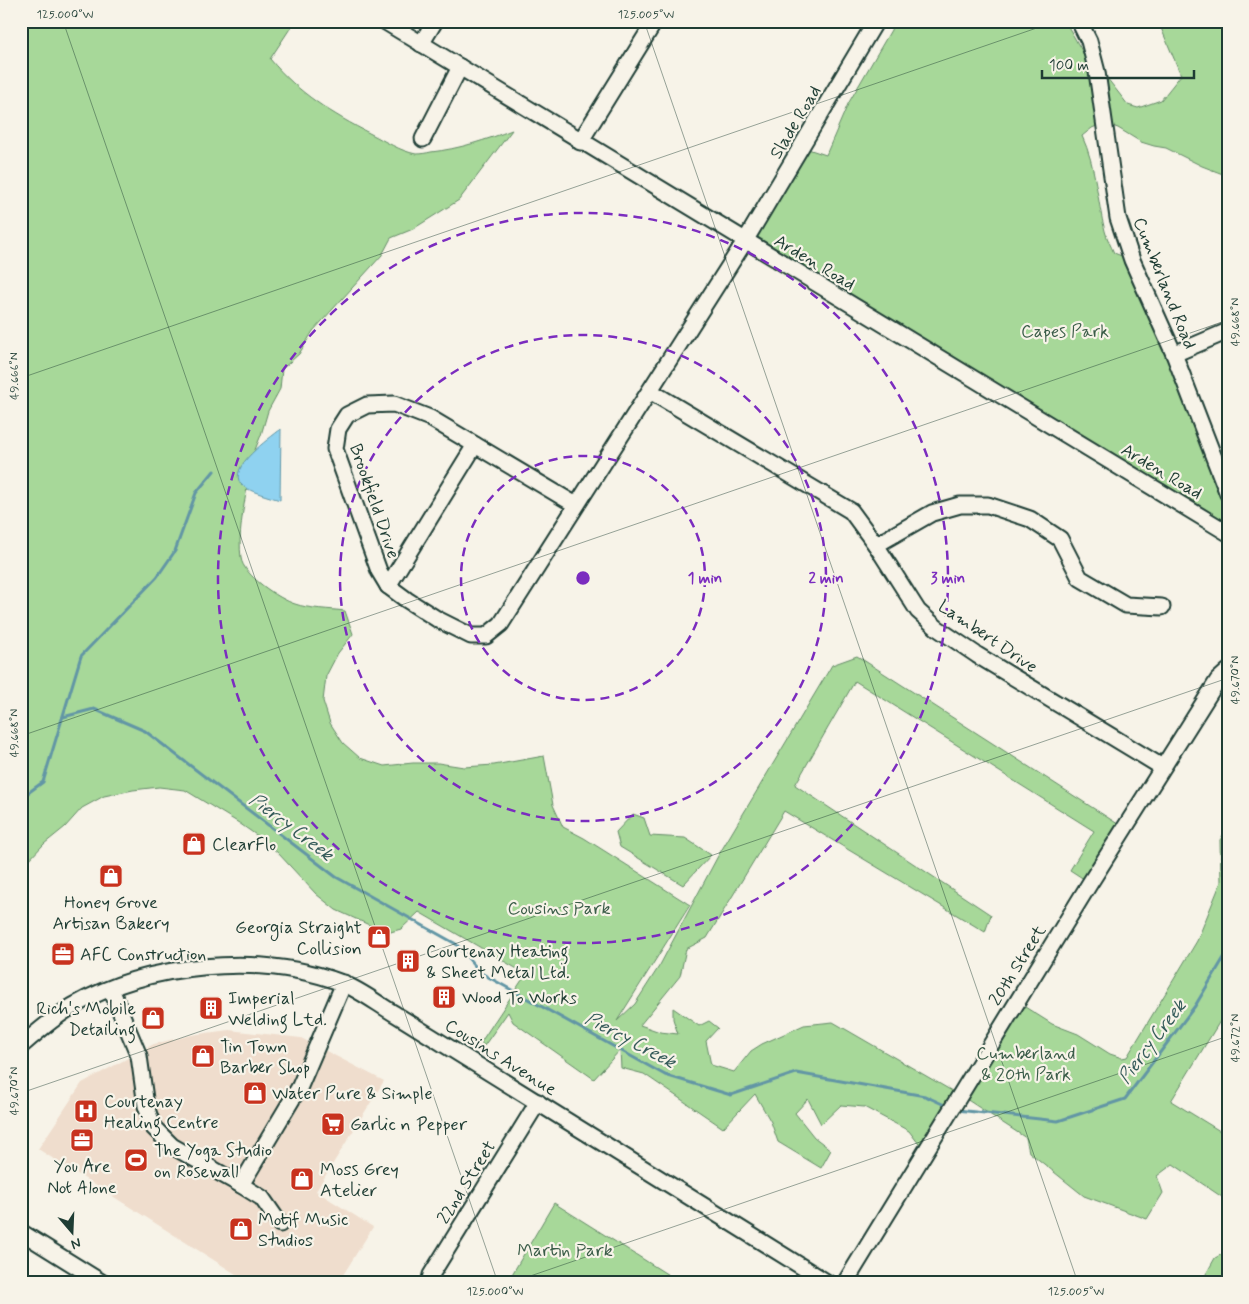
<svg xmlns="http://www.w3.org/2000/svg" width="1249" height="1304" font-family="Mynerve,sans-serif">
	<rect width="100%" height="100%" fill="#f7f3e8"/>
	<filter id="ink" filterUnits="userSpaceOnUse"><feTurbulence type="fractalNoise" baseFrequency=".02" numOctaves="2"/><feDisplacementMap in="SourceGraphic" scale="10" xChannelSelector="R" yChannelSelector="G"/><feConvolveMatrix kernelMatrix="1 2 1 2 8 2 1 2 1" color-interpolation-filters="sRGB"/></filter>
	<g filter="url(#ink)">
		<path fill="#efddcd" d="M229 1030 301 1038 384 1081 316 1191 373 1227 338 1283H250L38 1149 82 1083 154 1044 191 1035Z"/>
		<g fill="#a7d899" stroke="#638a66">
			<path d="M21 21H295L270 59C298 93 332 114 371 134 385 141 400 151 416 154 421 154 427 153 431 152 459 149 486 140 512 130L459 200 413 229 391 238 382 255 313 331 299 354 282 369 280 389 268 411 261 435 241 484 247 488C243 510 238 535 241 558 243 575 279 599 295 604 309 609 330 609 345 611L353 634 338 653 326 676 323 701 330 723 343 743 360 758 384 766 413 763H438L464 767 494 765 544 756 553 805 563 827 584 838 690 905 617 1021 635 1004 660 965 718 856 832 665 857 656 1124 828 1090 883 1070 870 1094 831 855 681 795 785 991 915 985 932 784 811 707 938 686 949 680 976 640 1025 660 1032 678 1034 673 1019V1008L699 1026 709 1021 718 1028 706 1041 711 1065 734 1072 751 1051 762 1044 804 1025 833 1022 959 1095 1017 1002 1052 1024 1078 1034 1110 1054 1122 1058 1127 1057 1197 941 1221 882 1220 840 1228 827V1008L1171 1101 1228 1136V1201L1173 1164 1157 1176 1163 1193 1147 1219 1084 1196 1029 1152 1026 1138 960 1095 925 1152 909 1131 864 1107 841 1105 821 1124 808 1099 795 1113 814 1137 831 1150 821 1168 778 1142 771 1122 755 1094 723 1128 644 1074 621 1068 620 1050 594 1079 513 1022 508 1012 484 1046 481 1042 526 974 419 912 401 929 387 933 336 910 316 894 278 853 259 837 239 823 185 790 159 787 133 790 104 796 82 808 65 827 44 844 27 862 21 866Z"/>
			<path d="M894 21H1065L1082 51 1107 78 1128 105 1138 108 1161 100 1181 75 1158 21H1228V176L1202 166 1166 148 1154 146 1141 142 1118 128 1104 123 1092 128 1082 136C1096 166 1097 200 1105 231 1107 239 1111 246 1114 253L1132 260 1228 494V533L745 241 802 147 826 155 848 104 891 30Z"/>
			<path d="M633 814 644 818 650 836 685 838 711 855 683 885 620 847 616 832Z"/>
			<path d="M554 1203 681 1283H507Z"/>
			<path d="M1228 1251 1227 1283H1201L1215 1258Z"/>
		</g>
		<path fill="#8fd2f0" stroke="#6296a5" d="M281 429 280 500C271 497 246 491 241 484 227 467 269 439 281 429Z"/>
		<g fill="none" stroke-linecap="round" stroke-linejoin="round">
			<g stroke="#6296a5" stroke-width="3">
				<path d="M63 717 94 709 145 731 336 877 456 944 481 973 665 1075 731 1095 796 1073 925 1096 949 1107"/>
				<path d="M21 798 43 782 81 656 157 577 175 551 196 493 214 471"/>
				<path d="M957 1110 1058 1121 1125 1099 1195 1006 1228 951"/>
			</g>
			<g stroke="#1f3d34" stroke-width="19">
				<g id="minor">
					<path d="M384 21 1228 533"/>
					<path d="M1079 21 1089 41 1097 72 1118 218 1132 260 1174 354 1228 494"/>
					<path d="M421 44 435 21"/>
					<path d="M423 139 460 67"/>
					<path d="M580 142 655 21"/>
					<path d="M1174 354 1228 331"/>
					<path d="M650 391 851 511 876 545 918 611 937 628 977 655 1162 767"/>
					<path d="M576 505 430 418 394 404 367 405 347 415 338 429 335 449 379 571 388 586 407 600 437 619 471 636H486L501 624 745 241 876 21"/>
					<path d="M876 545 932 513 960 505H988L1030 519 1060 539 1080 578 1126 605 1162 607"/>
					<path d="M388 586 475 445"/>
					<path d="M111 989 139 1056 146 1106 153 1127 172 1146 241 1185 300 1086 344 983"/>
					<path d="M21 1046C37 1032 54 1017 73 1006 148 963 260 952 342 983 360 990 378 1004 395 1014L828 1283"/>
					<path d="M241 1185 262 1198 280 1224"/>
					<path d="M21 1232 103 1283"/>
					<path d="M429 1283 431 1275 538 1102"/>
					<path d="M845 1283 1090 883 1218 680 1228 671"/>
				</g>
			</g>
			<use href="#minor" stroke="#f7f3e8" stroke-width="15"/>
		</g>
	</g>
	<path fill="none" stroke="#1f3d34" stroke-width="1" stroke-opacity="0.45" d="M63 21 498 1283M644 21 1078 1283M1224 21 1228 32M21 378 1057 21M21 736 1228 320M21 1093 1228 678M510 1283 1228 1036"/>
	<g fill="none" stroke="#7b2cbf" stroke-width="2.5" stroke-dasharray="9 6">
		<circle cx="583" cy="578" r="122"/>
		<circle cx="583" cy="578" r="243"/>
		<circle cx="583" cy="578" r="365"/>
	</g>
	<defs>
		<g id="shop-square" transform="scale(1.25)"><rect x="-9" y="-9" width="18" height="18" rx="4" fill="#c8321e" stroke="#f7f3e8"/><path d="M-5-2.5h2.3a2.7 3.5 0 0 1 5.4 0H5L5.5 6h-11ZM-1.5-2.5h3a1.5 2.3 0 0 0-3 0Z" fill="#fff"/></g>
		<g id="office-square" transform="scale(1.25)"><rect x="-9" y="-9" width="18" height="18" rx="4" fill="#c8321e" stroke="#f7f3e8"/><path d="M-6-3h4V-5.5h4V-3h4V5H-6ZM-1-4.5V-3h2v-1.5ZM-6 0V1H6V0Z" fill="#fff"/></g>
		<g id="building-square" transform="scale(1.25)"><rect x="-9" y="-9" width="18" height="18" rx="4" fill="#c8321e" stroke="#f7f3e8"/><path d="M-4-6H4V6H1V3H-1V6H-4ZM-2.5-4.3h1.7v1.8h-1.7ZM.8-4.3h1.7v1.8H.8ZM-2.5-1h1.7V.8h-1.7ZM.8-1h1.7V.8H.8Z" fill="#fff"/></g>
		<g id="hospital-square" transform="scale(1.25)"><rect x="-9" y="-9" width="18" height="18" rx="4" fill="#c8321e" stroke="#f7f3e8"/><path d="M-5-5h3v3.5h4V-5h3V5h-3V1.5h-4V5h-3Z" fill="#fff"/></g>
		<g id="supermarket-square" transform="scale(1.25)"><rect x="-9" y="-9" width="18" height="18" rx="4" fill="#c8321e" stroke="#f7f3e8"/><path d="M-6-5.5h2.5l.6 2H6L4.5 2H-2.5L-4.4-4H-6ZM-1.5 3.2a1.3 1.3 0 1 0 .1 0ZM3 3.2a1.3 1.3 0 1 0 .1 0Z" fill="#fff"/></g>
		<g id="stadium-square" transform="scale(1.25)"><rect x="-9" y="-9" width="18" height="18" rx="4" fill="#c8321e" stroke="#f7f3e8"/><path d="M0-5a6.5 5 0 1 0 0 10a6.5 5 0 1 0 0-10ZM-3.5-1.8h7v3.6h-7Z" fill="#fff"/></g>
	</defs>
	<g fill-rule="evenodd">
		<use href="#shop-square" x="194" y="844"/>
		<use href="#shop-square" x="111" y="876"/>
		<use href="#shop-square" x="379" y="937"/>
		<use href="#office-square" x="63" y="954"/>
		<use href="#building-square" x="408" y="961"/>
		<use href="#building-square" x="444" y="997"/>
		<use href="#building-square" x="211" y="1008"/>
		<use href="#shop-square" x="153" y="1018"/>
		<use href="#shop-square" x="203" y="1056"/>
		<use href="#shop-square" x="255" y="1093"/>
		<use href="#hospital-square" x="86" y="1111"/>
		<use href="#supermarket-square" x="333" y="1124"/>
		<use href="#office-square" x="82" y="1140"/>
		<use href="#stadium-square" x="136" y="1160"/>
		<use href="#shop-square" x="302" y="1179"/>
		<use href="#shop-square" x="241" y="1229"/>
	</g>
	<g text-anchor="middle" stroke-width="4.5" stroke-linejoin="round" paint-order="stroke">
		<g font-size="18" fill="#1f3d34" stroke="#f7f3e8">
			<text transform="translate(795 122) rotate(-59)" y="6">Slade Road</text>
			<text transform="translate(815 262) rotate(31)" y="6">Arden Road</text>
			<text transform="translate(1165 283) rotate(68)" y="6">Cumberland Road</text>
			<text transform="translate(1162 471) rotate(31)" y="6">Arden Road</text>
			<text transform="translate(375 501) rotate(71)" y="6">Brookfield Drive</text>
			<text transform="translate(988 636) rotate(34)" y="6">Lambert Drive</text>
			<text transform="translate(1017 965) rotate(-58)" y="6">20th Street</text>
			<text transform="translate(501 1057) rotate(32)" y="6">Cousins Avenue</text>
			<text transform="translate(466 1182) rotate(-58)" y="6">22nd Street</text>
		</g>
		<g font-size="18" fill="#3a5c48" stroke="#f7f3e8">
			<text x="1065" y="337">Capes Park</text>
			<text x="559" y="914">Cousins Park</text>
			<text x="1026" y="1059">Cumberland<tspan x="1026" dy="21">&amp; 20th Park</tspan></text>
			<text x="565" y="1256">Martin Park</text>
		</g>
		<g font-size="18" fill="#1f3d34" stroke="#f7f3e8" text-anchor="start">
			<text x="212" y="850">ClearFlo</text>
			<text x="111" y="908" text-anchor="middle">Honey Grove<tspan x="111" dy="21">Artisan Bakery</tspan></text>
			<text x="362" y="933" text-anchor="end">Georgia Straight<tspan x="362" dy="21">Collision</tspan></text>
			<text x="426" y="957">Courtenay Heating<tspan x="426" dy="21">&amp; Sheet Metal Ltd.</tspan></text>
			<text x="80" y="960">AFC Construction</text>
			<text x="462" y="1003">Wood To Works</text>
			<text x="228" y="1004">Imperial<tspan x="228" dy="21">Welding Ltd.</tspan></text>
			<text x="136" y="1014" text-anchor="end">Rich's Mobile<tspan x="136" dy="21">Detailing</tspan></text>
			<text x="220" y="1052">Tin Town<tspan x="220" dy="21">Barber Shop</tspan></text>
			<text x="272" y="1099">Water Pure &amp; Simple</text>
			<text x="104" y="1107">Courtenay<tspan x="104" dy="21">Healing Centre</tspan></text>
			<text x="350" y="1130">Garlic n Pepper</text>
			<text x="154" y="1156">The Yoga Studio<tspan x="154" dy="21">on Rosewall</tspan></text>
			<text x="82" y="1172" text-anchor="middle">You Are<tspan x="82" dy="21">Not Alone</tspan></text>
			<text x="320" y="1175">Moss Grey<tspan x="320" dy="21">Atelier</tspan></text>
			<text x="258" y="1225">Motif Music<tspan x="258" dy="21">Studios</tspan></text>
		</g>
		<g font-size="19" font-style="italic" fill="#355b5a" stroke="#f7f3e8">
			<text transform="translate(292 826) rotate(37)" y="7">Piercy Creek</text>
			<text transform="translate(631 1039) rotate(28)" y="7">Piercy Creek</text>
			<text transform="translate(1151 1041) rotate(-53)" y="7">Piercy Creek</text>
		</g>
	</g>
	<circle cx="583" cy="578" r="8" fill="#7b2cbf" stroke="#f7f3e8" stroke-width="2.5"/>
	<g font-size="15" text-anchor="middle" font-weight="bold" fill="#7b2cbf" stroke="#f7f3e8" stroke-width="4.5" stroke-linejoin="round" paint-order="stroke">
		<text x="705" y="583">1 min</text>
		<text x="826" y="583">2 min</text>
		<text x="948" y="583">3 min</text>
	</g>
	<rect width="1249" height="1304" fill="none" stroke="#f7f3e8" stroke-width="55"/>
	<g transform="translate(72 1232) rotate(161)" stroke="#f7f3e8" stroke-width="4" paint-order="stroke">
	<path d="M0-4L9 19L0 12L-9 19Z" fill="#1f3d34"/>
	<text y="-8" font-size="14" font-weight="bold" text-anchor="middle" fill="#1f3d34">N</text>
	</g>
	<path d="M1042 70v8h152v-8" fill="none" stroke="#1f3d34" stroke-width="2.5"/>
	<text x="1049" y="70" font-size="15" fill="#1f3d34" stroke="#f7f3e8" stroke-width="4" paint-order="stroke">100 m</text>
	<rect x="28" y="28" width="1194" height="1248" fill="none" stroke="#1f3d34" stroke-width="2"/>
	<g font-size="12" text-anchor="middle" fill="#1f3d34">
		<text x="65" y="18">125.000°W</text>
		<text x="646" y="18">125.005°W</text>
		<text transform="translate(1235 322) rotate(-90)" y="4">49.668°N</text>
		<text transform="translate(14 376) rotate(-90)" y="4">49.666°N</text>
		<text transform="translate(1235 680) rotate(-90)" y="4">49.670°N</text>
		<text transform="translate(14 733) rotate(-90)" y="4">49.668°N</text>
		<text transform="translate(1235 1038) rotate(-90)" y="4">49.672°N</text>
		<text transform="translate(14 1091) rotate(-90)" y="4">49.670°N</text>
		<text x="495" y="1295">125.000°W</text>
		<text x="1076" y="1295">125.005°W</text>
	</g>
</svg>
